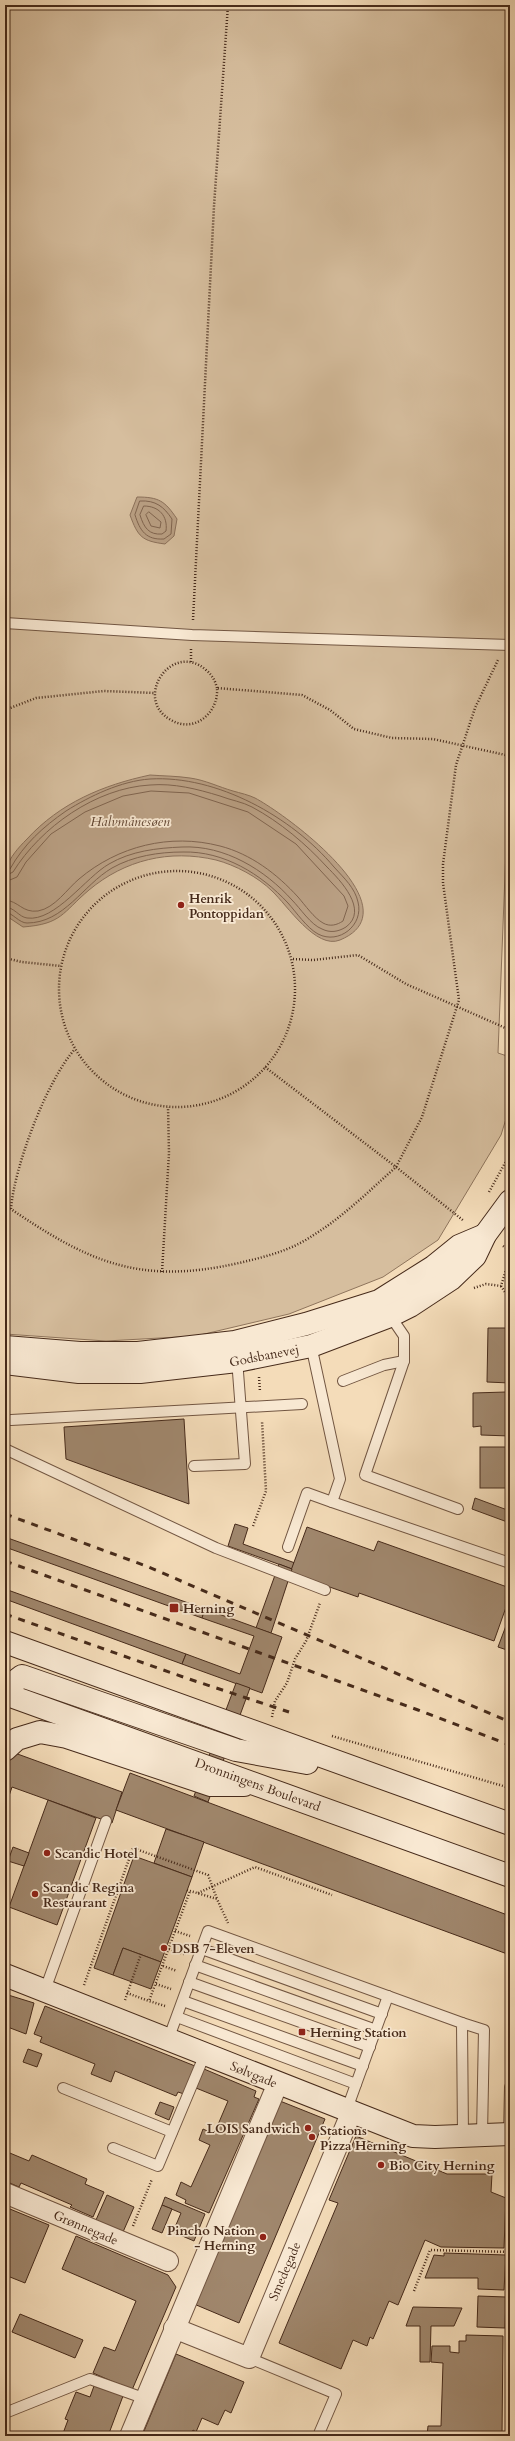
<svg xmlns="http://www.w3.org/2000/svg" width="515" height="2441" font-family="Cardo,serif">
	<rect width="100%" height="100%" fill="#f4dcb9"/>
	<filter id="stains"><feTurbulence type="fractalNoise" baseFrequency=".005" numOctaves="4"/><feColorMatrix values="0 0 0 0 .2 0 0 0 0 .09 0 0 0 0 .02 0 0 0 .5 -.17"/></filter>
	<radialGradient id="worn" r=".72"><stop offset=".6" stop-color="#630" stop-opacity="0"/><stop offset="1" stop-color="#630" stop-opacity=".3"/></radialGradient>
	<path fill="#d6be9e" stroke="#8e745c" d="M5 5H510V639L502 640 510 650V747L498 1053 510 1057V1106L501 1135 438 1240 383 1277 289 1314 196 1336 106 1341 5 1334Z"/>
	<g fill="#b99f83" stroke="#8b7059">
		<path d="M137 497C159 497 165 501 177 519L174 536 165 544C142 541 138 537 130 515Z"/>
		<path d="M150 775C163 776 177 776 190 778 205 780 219 787 233 791 240 793 249 795 255 798 287 815 415 909 340 940 316 950 287 905 272 891 258 877 235 865 216 860 169 849 125 860 89 890 62 913 62 924 23 927L5 915C5 901 1 881 6 869 10 857 18 848 27 839 60 803 103 785 150 775Z"/>
	</g>
	<g fill="none" stroke-linecap="round" stroke-linejoin="round">
		<g stroke="#80644e" stroke-width="1">
			<path d="M140 501C156 500 164 507 172 519L171 534 164 539C146 540 140 531 135 515Z"/>
			<path d="M144 506C159 506 168 516 166 531L162 534C149 535 144 528 140 515Z"/>
			<path d="M149 512 161 522 160 528 151 526 146 515Z"/>
			<path d="M5 871 10 869C24 844 43 827 66 811 90 796 121 781 150 779 217 775 292 817 334 867 344 878 355 888 358 902 364 925 339 945 318 934 307 928 296 912 288 903 261 874 224 851 183 852 159 852 133 856 112 868 83 885 64 923 27 923 19 923 13 913 5 912"/>
			<path d="M5 876 13 872C41 827 96 788 150 785 174 783 197 789 220 796 230 800 243 802 252 807 280 822 306 844 327 867 340 880 369 910 346 927 338 932 330 933 322 929 311 925 300 908 292 900 265 870 225 845 182 847 157 848 131 851 109 864 86 877 55 922 27 918 19 917 14 907 5 907"/>
			<path d="M5 882 17 877 26 862 51 834 85 812 123 796 151 791 189 793 248 812 296 844 344 896 348 906 343 921C337 925 330 927 323 923 314 918 305 905 298 897 277 874 251 854 220 846 170 833 118 846 79 879 67 889 55 908 38 911 22 913 19 901 5 900"/>
		</g>
	</g>
	<g fill="#a0876d" stroke="#462a1a">
		<path d="M488 1328H510V1383L487 1382Z"/>
		<path d="M506 1392V1405H510V1436L481 1435V1426L473 1427V1393Z"/>
		<path d="M184 1419 189 1504 66 1459 64 1427Z"/>
		<rect x="480" y="1447" width="30" height="41"/>
		<path d="M475 1498 510 1511V1523L472 1509Z"/>
		<path d="M235 1524 248 1528 243 1544 295 1563 292 1569 228 1546Z"/>
		<path d="M307 1527 374 1551 378 1541 510 1588V1596L494 1641 359 1593 358 1597 290 1573Z"/>
		<path d="M5 1537 205 1609 202 1618 5 1547Z"/>
		<path d="M279 1564 292 1569 271 1633 256 1628Z"/>
		<path d="M5 1589 186 1654 182 1664 5 1599Z"/>
		<path d="M205 1609 282 1637 262 1693 182 1664 186 1654 240 1674 254 1636 202 1618Z"/>
		<path d="M510 1615V1651L498 1647Z"/>
		<path d="M236 1683 250 1688 208 1802 194 1796Z"/>
		<path d="M12 1752 122 1792 112 1823 12 1787 9 1796 5 1794V1770Z"/>
		<path d="M130 1773 510 1916V1955L116 1810Z"/>
		<path d="M48 1800 96 1818 57 1925 9 1907Z"/>
		<path d="M166 1829 204 1842 192 1877 154 1863Z"/>
		<path d="M13 1847 29 1853 24 1866 8 1861Z"/>
		<path d="M134 1856 192 1877 161 1962 123 1948 113 1975 94 1968Z"/>
		<path d="M123 1948 161 1962 151 1989 113 1975Z"/>
		<path d="M5 1994 34 2003 26 2034 5 2026Z"/>
		<path d="M45 2006 195 2066 184 2094 178 2092 176 2096 115 2071 111 2082 91 2074 95 2064 40 2042 42 2037 34 2034Z"/>
		<path d="M28 2049 42 2054 37 2067 23 2062Z"/>
		<path d="M204 2069 256 2091 254 2097 259 2099 209 2213 185 2203 186 2200 176 2195 181 2182 191 2187 210 2145 199 2140 203 2129 214 2134 228 2101 196 2088Z"/>
		<path d="M280 2101 325 2119 239 2323 194 2304Z"/>
		<path d="M160 2102 174 2107 169 2120 155 2114Z"/>
		<path d="M356 2136 447 2174H492L491 2192 506 2198 504 2248 441 2247 425 2240 398 2305 389 2301 373 2339 370 2337 367 2346 353 2340 341 2369 279 2343 338 2203 329 2200Z"/>
		<path d="M5 2151 29 2161 32 2155 87 2179 85 2184 104 2192 93 2217 70 2207 72 2205 21 2183 19 2187 5 2181Z"/>
		<path d="M107 2195 134 2207 123 2232 96 2220Z"/>
		<path d="M165 2197 205 2214 194 2241 173 2232 181 2213 162 2205Z"/>
		<path d="M162 2205 172 2209 162 2233 152 2229Z"/>
		<path d="M5 2207 49 2225 25 2283 5 2275Z"/>
		<path d="M76 2236 168 2275 176 2287 132 2390 93 2373 104 2347 115 2351 136 2301 62 2269Z"/>
		<path d="M444 2253 506 2255 504 2290 478 2289V2278H425L434 2255 444 2256Z"/>
		<path d="M478 2296 506 2297 505 2328 477 2327Z"/>
		<path d="M413 2307 462 2308 454 2326H431L430 2362H420V2326H406Z"/>
		<path d="M20 2314 83 2340 75 2358 12 2332Z"/>
		<path d="M466 2335 503 2336 502 2436H427L428 2426H441L443 2363 431 2362 432 2346H450V2352L459 2353V2341H466Z"/>
		<path d="M176 2354 244 2382 231 2413 225 2410 218 2425 202 2418 196 2432 193 2430 190 2436H142Z"/>
		<path d="M94 2386 123 2396 108 2436H62L68 2420 65 2419 76 2392 90 2397Z"/>
	</g>
	<g fill="none" stroke-linecap="round" stroke-linejoin="round">
		<g stroke="#725642" stroke-width="12">
			<g id="lane">
				<path d="M5 623 192 635 510 645"/>
				<path d="M389 1314 404 1336V1361L365 1475 458 1509"/>
				<path d="M311 1345 340 1479 332 1502 510 1563"/>
				<path d="M343 1381 384 1365 404 1361"/>
				<path d="M11 1420 302 1404"/>
				<path d="M5 1449 216 1548 325 1590"/>
				<path d="M194 1466 245 1464 237 1359"/>
				<path d="M288 1547 307 1493 332 1502"/>
				<path d="M202 1949 382 2014"/>
				<path d="M195 1965 376 2030"/>
				<path d="M189 1982 370 2047"/>
				<path d="M45 1990 106 1821"/>
				<path d="M183 2001 363 2066"/>
				<path d="M177 2017 356 2084"/>
				<path d="M462 2023 484 2030 482 2135"/>
				<path d="M168 2040 208 1931 462 2023 463 2136"/>
				<path d="M63 2088 172 2132"/>
				<path d="M347 2109 388 1996"/>
				<path d="M509 2134 510 2087"/>
				<path d="M113 2148 158 2166 205 2054"/>
				<path d="M249 2358 336 2394 318 2436"/>
				<path d="M5 2413 90 2379 146 2399"/>
			</g>
		</g>
		<g stroke="#725642" stroke-width="22">
			<g id="street">
				<path d="M5 2193 168 2261"/>
				<path d="M174 2328 249 2358 352 2111"/>
				<path d="M130 2436 278 2083"/>
			</g>
		</g>
		<g stroke="#462a1a" stroke-width="24">
			<g id="secondary">
				<path d="M5 1347 80 1353H138L235 1342 306 1324 379 1301 433 1267 459 1246 485 1235"/>
				<path d="M5 1363 79 1372H140L237 1361 311 1346 390 1316 410 1306 451 1279 475 1256 485 1235 510 1201"/>
				<path d="M5 1642 510 1824"/>
				<path d="M5 1689 22 1676 236 1750 307 1763"/>
				<path d="M5 1694 510 1876"/>
				<path d="M5 1750 17 1739 40 1732 67 1737 211 1785H244"/>
				<path d="M5 1975 413 2136 435 2137 510 2134"/>
			</g>
		</g>
		<g stroke="#462a1a" stroke-width="2.5" stroke-dasharray="1 2" stroke-linecap="butt">
			<path d="M193 620 214 206 228 5"/>
			<path d="M191 662V649"/>
			<path d="M217 688C215 680 212 675 206 670 172 640 132 699 171 720 195 734 219 712 217 688L302 695 330 710 354 729 392 738 433 739 510 756"/>
			<path d="M5 710 36 698 104 691 155 693"/>
			<circle cx="177" cy="989" r="118"/>
			<path d="M5 958 22 962 61 966"/>
			<path d="M293 959 313 960 358 955 406 984 510 1030"/>
			<path d="M265 1067 396 1167 422 1117 459 1000 443 883V864L456 765 475 708 498 660"/>
			<path d="M489 1192 510 1154"/>
			<path d="M5 1205C87 1261 137 1286 239 1263 264 1257 290 1251 312 1236 343 1217 369 1191 396 1167L464 1221"/>
			<path d="M11 1209C14 1167 47 1080 75 1049"/>
			<path d="M503 1246 510 1251"/>
			<path d="M162 1272 169 1153 168 1107"/>
			<path d="M501 1286 510 1300"/>
			<path d="M474 1288 486 1284 501 1286 510 1257"/>
			<path d="M259 1377 260 1392"/>
			<path d="M253 1526 266 1491 262 1421"/>
			<path d="M272 1717 275 1701 287 1683 295 1659 306 1641 320 1603"/>
			<path d="M332 1736 510 1788"/>
			<path d="M187 1890 217 1899 228 1923"/>
			<path d="M198 1893 255 1867 332 1895"/>
			<path d="M175 1931 190 1936"/>
			<path d="M169 1949 184 1954"/>
			<path d="M163 1966 177 1971"/>
			<path d="M156 1984 171 1989"/>
			<path d="M84 1985 133 1848 208 1875 217 1899"/>
			<path d="M127 1993 149 2001"/>
			<path d="M125 2000 141 1954"/>
			<path d="M165 2006 149 2001 190 1891"/>
			<path d="M133 2226 152 2179"/>
			<path d="M414 2291 430 2250 510 2252"/>
		</g>
		<use href="#lane" stroke="#f8e8d2" stroke-width="10"/>
		<use href="#street" stroke="#f8e8d2" stroke-width="20"/>
		<use href="#secondary" stroke="#f8e8d2" stroke-width="22"/>
		<g stroke="#462a1a" stroke-width="3" stroke-dasharray="7 7" stroke-linecap="butt">
			<path d="M5 1514 146 1566 510 1722"/>
			<path d="M5 1561 418 1710 510 1745"/>
			<path d="M5 1614 186 1678 289 1712"/>
		</g>
	</g>
	<g fill="#8f2418" stroke="#f8e8d2" stroke-width="1.5">
		<circle cx="181" cy="905" r="4"/>
		<rect x="169" y="1603" width="10" height="10" rx="2"/>
		<circle cx="47" cy="1853" r="4"/>
		<circle cx="35" cy="1894" r="4"/>
		<circle cx="164" cy="1948" r="4"/>
		<rect x="298" y="2028" width="8" height="8" rx="2"/>
		<circle cx="308" cy="2128" r="4"/>
		<circle cx="312" cy="2137" r="4"/>
		<circle cx="381" cy="2165" r="4"/>
		<circle cx="263" cy="2237" r="4"/>
	</g>
	<g text-anchor="middle" stroke-width="3.5" stroke-linejoin="round" paint-order="stroke">
		<g font-size="13" font-weight="bold" fill="#462a1a" stroke="#f8e8d2" text-anchor="start">
			<text x="189" y="903">Henrik<tspan x="189" dy="15">Pontoppidan</tspan></text>
			<text x="183" y="1613">Herning</text>
			<text x="55" y="1858">Scandic Hotel</text>
			<text x="43" y="1892">Scandic Regina<tspan x="43" dy="15">Restaurant</tspan></text>
			<text x="172" y="1953">DSB 7-Eleven</text>
			<text x="310" y="2037">Herning Station</text>
			<text x="300" y="2133" text-anchor="end">LOIS Sandwich</text>
			<text x="320" y="2135">Stations<tspan x="320" dy="15">Pizza Herning</tspan></text>
			<text x="389" y="2170">Bio City Herning</text>
			<text x="255" y="2235" text-anchor="end">Pincho Nation<tspan x="255" dy="15">- Herning</tspan></text>
		</g>
		<g font-size="13" fill="#462a1a" stroke="#f8e8d2">
			<text transform="translate(264 1355) rotate(-11)" y="5">Godsbanevej</text>
			<text transform="translate(258 1784) rotate(20)" y="5">Dronningens Boulevard</text>
			<text transform="translate(254 2074) rotate(22)" y="5">Sølvgade</text>
			<text transform="translate(86 2227) rotate(23)" y="5">Grønnegade</text>
			<text transform="translate(284 2271) rotate(-67)" y="5">Smedegade</text>
		</g>
		<g font-size="14" font-style="italic" fill="#634734" stroke="#f8e8d2">
			<text x="130" y="826">Halvmånesøen</text>
		</g>
	</g>
	<rect width="515" height="2441" fill="none" stroke="#f4dcb9" stroke-width="20"/>
	<rect x="6" y="6" width="503" height="2429" fill="none" stroke="#462a1a" stroke-width="2"/>
	<rect x="10" y="10" width="495" height="2421" fill="none" stroke="#462a1a"/>
	<rect width="100%" height="100%" filter="url(#stains)"/>
	<rect width="100%" height="100%" fill="url(#worn)"/>
</svg>
